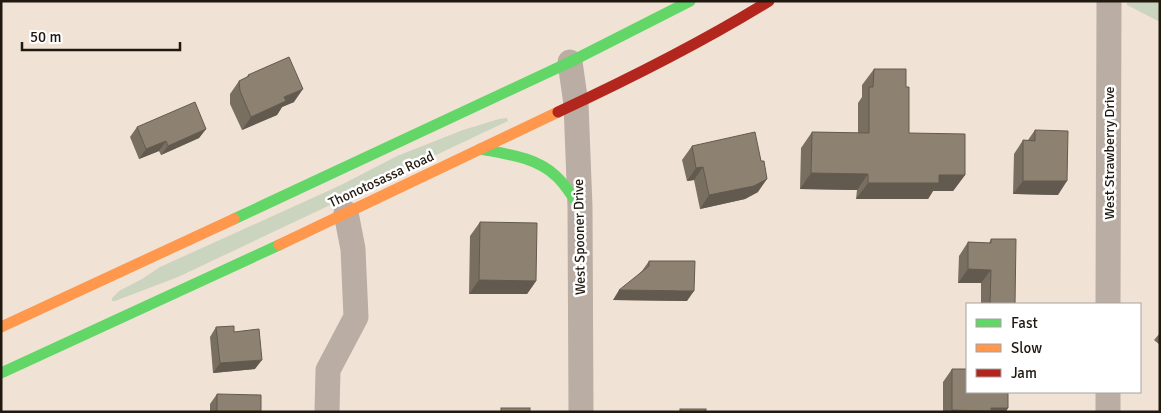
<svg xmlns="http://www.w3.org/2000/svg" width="1161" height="413" font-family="Signika,sans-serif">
	<rect width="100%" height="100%" fill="#f0e3d5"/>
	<g fill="#cbd4be">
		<path d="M1127 1H1160V22L1127 5Z"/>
		<path d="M507 118 508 121 178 277 115 301H112V298L119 291 142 279 160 267 341 185 397 156 463 130 499 119Z"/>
	</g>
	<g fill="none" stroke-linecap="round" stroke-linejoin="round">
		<g stroke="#baada3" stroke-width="25">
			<path d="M570 62 576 104 580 207 581 412"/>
			<path d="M1108 304 1109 1"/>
			<path d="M327 412 328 370 356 317 353 249 346 213"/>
			<path d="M1108 412V392"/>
		</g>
		<g stroke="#63d668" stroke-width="11">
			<path d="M480 149C506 154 536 157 556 176 566 185 572 197 580 207"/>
			<path d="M234 219 570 62 690 1"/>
			<path d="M1 373 279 245"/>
		</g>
		<g stroke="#ff974d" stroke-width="11">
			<path d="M279 245 558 112"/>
			<path d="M1 327 234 219"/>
		</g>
		<path stroke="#b3261e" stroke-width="11" d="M558 112C631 78 701 43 769 1"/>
	</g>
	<g fill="#796f61">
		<path d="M874 69 906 87 909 133 965 175 953 191H933L928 199H856L857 190 800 189 801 148 812 132 858 133V103L862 97V85Z"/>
		<path d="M248 75 294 102 282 107 277 115 242 130 230 104V94L239 81 246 78Z"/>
		<path d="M137 127 206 129 199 138 161 155 159 151 139 159 130 137Z"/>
		<path d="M1035 130 1058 195 1013 194 1014 154 1023 140H1028Z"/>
		<path d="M692 146 758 192 745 199 700 209 694 180 687 181 682 160Z"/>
		<path d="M480 222 536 281 527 294H469L470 236Z"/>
		<path d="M991 239 1015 304H981V283H958L959 256 968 242 989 243Z"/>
		<path d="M649 261 687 301 613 300 642 271Z"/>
		<path d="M216 327 234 332 255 369 213 373 210 337Z"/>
		<path d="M1160 333V345L1154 340Z"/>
		<path d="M952 369 1006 412H943V382Z"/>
		<path d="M217 394 261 412H210V404Z"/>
	</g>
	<g fill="#635a4f">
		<path d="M303 89 294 102 282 107 277 115 242 130 251 117 284 97Z"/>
		<path d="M206 129 199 138 161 155 168 146Z"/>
		<path d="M166 141 159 151 139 159 146 149Z"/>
		<path d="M703 167 694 180 687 181 696 168Z"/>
		<path d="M811 173 868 174 857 190 800 189Z"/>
		<path d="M939 175H965L953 191H933L928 199H856L868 183Z"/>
		<path d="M767 179 758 192 745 199 700 209 709 195Z"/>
		<path d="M1023 181H1067L1058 195 1013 194Z"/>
		<path d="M968 269 991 270 981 283H958Z"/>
		<path d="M479 280 536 281 527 294H469Z"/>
		<path d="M619 290 694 291 687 301 613 300Z"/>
		<path d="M262 360 255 369 213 373 220 363Z"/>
		<path d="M991 408H1008L1006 412H951L952 410Z"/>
	</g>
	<g fill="#8d8171" stroke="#635a4f">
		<path d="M289 57 303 89 284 97 286 101 251 117 240 91 239 81 249 76 248 75Z"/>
		<path d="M874 69H906V87H909V133L965 134V175H939V183H868V174L811 173 812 132 869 133V87H873Z"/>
		<path d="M195 102 206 129 168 146 166 141 146 149 137 127Z"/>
		<path d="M1035 130 1068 131 1067 181H1023V140L1035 141Z"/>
		<path d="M755 132 761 161H764L767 179 754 186 709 195 703 167 696 168 692 146Z"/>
		<path d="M480 222 537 223 536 281 479 280Z"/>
		<path d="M991 239H1016L1015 304H990L991 270 968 269V242L991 243Z"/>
		<path d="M649 261H695L694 291 619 290 649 266Z"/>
		<path d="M234 326V332L259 329 262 360 220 363 216 327Z"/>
		<path d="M952 369H967V392H1008V408H991V411L952 410Z"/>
		<path d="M217 394 261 395V412H217Z"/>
		<rect x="501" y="408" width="29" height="4"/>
		<rect x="680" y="409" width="26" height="3"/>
	</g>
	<g text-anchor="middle" stroke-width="5" stroke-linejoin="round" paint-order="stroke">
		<g font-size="14" fill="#21190f" stroke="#fff">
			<text transform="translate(1109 153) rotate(-90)" y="5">West Strawberry Drive</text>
			<text transform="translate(381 179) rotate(-25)" y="5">Thonotosassa Road</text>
			<text transform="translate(579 237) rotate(-91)" y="5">West Spooner Drive</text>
		</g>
	</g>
	<rect width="1161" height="413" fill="none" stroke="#21190f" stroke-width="5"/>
	<rect x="966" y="303" width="175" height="90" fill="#ffffff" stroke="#a6a39f"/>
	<rect x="976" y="319" width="25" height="8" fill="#63d668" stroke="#a6a39f"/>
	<text x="1011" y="328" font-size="15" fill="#21190f">Fast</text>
	<rect x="976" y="344" width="25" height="8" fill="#ff974d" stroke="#a6a39f"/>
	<text x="1011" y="353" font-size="15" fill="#21190f">Slow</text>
	<rect x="976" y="369" width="25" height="8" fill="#b3261e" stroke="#a6a39f"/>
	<text x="1011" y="378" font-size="15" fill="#21190f">Jam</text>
	<path d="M22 42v8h158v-8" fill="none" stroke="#21190f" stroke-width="2.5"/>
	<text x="30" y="42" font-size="15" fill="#21190f" stroke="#ffffff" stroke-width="4" paint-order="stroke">50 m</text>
</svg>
